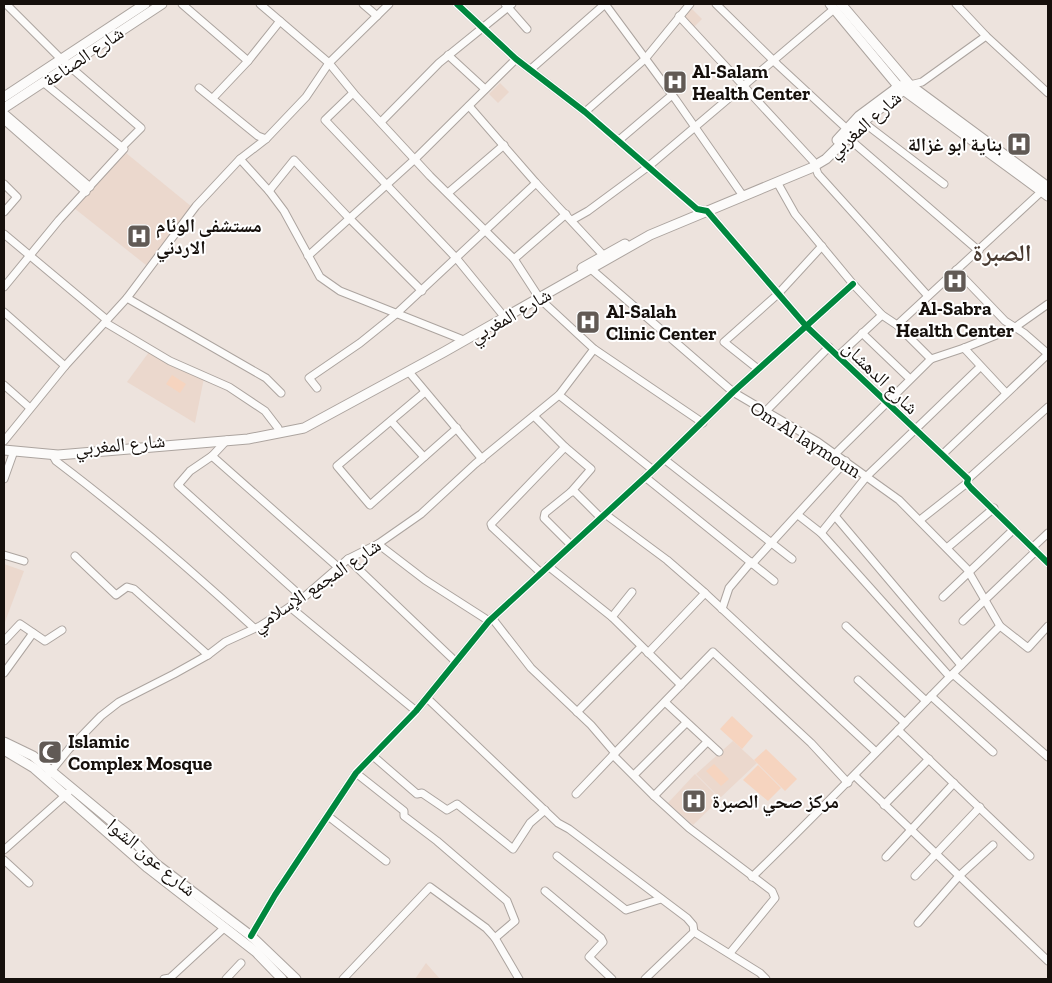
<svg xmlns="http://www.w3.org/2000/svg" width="1052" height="983" font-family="'Zilla Slab','Noto Naskh Arabic',serif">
	<rect width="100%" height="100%" fill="#ede3dd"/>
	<g fill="#ebd8cd">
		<path d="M690 7 702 19 693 28 683 17Z"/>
		<path d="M500 83 509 92 498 103 489 94Z"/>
		<path d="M126 153 192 207 146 265 74 208Z"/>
		<path d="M149 352 204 378 195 423 127 382Z"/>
		<path d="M4 564 24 571 5 622 4 621Z"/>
		<path d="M733 741 757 763 720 798 696 774Z"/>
		<path d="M695 774 720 799 693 825 668 803Z"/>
		<path d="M426 963 440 979H415Z"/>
	</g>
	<g fill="#f6d4bf">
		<path d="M172 375 186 384 180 393 166 384Z"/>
		<path d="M732 716 753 736 742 749 720 729Z"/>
		<path d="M766 749 797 779 785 791 754 760Z"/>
		<path d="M714 764 729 779 721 786 706 771Z"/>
		<path d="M758 765 781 788 768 801 743 780Z"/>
	</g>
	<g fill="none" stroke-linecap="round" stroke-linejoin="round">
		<g stroke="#aca49f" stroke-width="9">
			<g id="minor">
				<path d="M6 4 61 59 141 128 123 146"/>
				<path d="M182 4 248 61"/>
				<path d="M260 4 329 63 356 96 430 176 514 259 540 299 594 349 703 423"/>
				<path d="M363 4 377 16"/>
				<path d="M457 4 516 59 585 112 697 209 707 211 807 327 968 479 967 483 971 488 1048 563"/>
				<path d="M505 4 527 29"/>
				<path d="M716 4 778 65 847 129"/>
				<path d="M956 4 986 36 1048 93"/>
				<path d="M679 16 813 161 818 174 928 296"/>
				<path d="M448 55 485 89"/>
				<path d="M531 69 605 4 676 100 741 193"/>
				<path d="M910 85 922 82 986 36"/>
				<path d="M199 88 258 136 266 139"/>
				<path d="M353 93 325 120 457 259 502 314"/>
				<path d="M213 98 248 61 280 21"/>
				<path d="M469 106 536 183 603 255"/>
				<path d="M585 112 645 59 690 4"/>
				<path d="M4 113 90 187"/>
				<path d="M4 120 86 192"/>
				<path d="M381 122 439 63 512 4"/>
				<path d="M863 122 944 184"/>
				<path d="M847 137 979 251"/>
				<path d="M618 141 672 95"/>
				<path d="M240 159 269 191 284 211 320 277 340 291 461 339"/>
				<path d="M777 182 795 214 853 284 882 315 897 325 931 359"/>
				<path d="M4 184 17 197 4 212"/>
				<path d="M269 191 294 160 349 218 422 291"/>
				<path d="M448 193 504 145"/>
				<path d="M572 220 588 211 649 166 834 9"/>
				<path d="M4 234 107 320 106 323 170 361 229 387 265 411 278 428"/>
				<path d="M308 256 415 159 516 59"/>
				<path d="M514 259 566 214"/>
				<path d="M591 269 733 392 818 442 899 500 967 569 1000 626 1028 648 1048 626"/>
				<path d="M956 270 1005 321 1024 333 1048 354"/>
				<path d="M4 287 59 220 124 149 43 82"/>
				<path d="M127 298 196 206 240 159 266 139 306 97 329 63 389 4"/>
				<path d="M4 312 65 366"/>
				<path d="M897 325 1042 191"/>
				<path d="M862 333 909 378"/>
				<path d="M964 348 1006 393"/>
				<path d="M838 356 882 315"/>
				<path d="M758 369 724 342 778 294 822 246"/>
				<path d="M409 372 482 459"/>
				<path d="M4 385 30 408"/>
				<path d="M317 388 309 378 360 343 396 314 536 183"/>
				<path d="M425 392 337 466 370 505 457 428"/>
				<path d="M559 395 653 470"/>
				<path d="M765 412 829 347"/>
				<path d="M534 416 565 447 491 524 492 527 541 573"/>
				<path d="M391 421 424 457"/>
				<path d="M227 440 212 456 339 568"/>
				<path d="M4 441 65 366 127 298 266 378 281 393"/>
				<path d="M565 447 591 469 571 492"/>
				<path d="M52 454 56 461C125 513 190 569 254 628"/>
				<path d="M835 454 931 359 964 348 1014 328 1048 304"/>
				<path d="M943 454 1048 354"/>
				<path d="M212 456 190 471 178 485 303 598"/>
				<path d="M664 459 792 559"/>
				<path d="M645 477 774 581"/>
				<path d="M4 479 14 451"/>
				<path d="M968 479 1048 407"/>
				<path d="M605 514 667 560 705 593 648 653"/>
				<path d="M798 515 821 533 950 677"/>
				<path d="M835 516 961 665"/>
				<path d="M920 520 967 483"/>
				<path d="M821 533 867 476 980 367"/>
				<path d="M378 544 425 580 489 621"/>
				<path d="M571 545 544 518 545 513 571 492H575L601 518"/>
				<path d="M947 548 994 508"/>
				<path d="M1032 548 1048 533"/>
				<path d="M4 555 24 561"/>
				<path d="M75 556 116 595 127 587 134 589 208 655"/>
				<path d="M348 559 456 662"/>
				<path d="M752 564 846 461"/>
				<path d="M548 566 612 617 681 685"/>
				<path d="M705 593 876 752"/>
				<path d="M943 597 1013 530"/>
				<path d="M290 607 416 711"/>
				<path d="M722 609 729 588 751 562"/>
				<path d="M612 617 632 592"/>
				<path d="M492 618 531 668 591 725 615 753 576 794"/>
				<path d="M963 621 1036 551"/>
				<path d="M846 626 926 701"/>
				<path d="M4 641 20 624 45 641 62 630"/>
				<path d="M4 673 33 633"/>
				<path d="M953 674 1048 757"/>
				<path d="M858 680 905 723"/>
				<path d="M931 696 993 752"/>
				<path d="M427 698 558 823 569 829 687 918 693 925 694 932"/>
				<path d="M666 703 719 752"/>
				<path d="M577 712 641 647"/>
				<path d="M898 730 1030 856"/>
				<path d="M615 753 713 652 811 743 848 783"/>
				<path d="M613 755 654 796 689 828 772 891 775 898 730 953"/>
				<path d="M373 756 417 794 422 793 447 810 457 804 513 849 530 823 545 810"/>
				<path d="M356 773 404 811V816L437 841 507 901 515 921 495 938"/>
				<path d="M48 775 69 749 101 716 119 702 174 674 208 655 225 642 260 626 279 614 303 598 348 559 378 544 421 514 475 464 559 395 594 349"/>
				<path d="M634 775 686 723"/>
				<path d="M855 776 1048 961"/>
				<path d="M654 796 707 742"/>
				<path d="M884 805 929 759"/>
				<path d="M328 816 386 861"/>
				<path d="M4 850 68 793"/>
				<path d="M557 856 626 910 661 899"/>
				<path d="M886 857 954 783"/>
				<path d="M4 860 29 883"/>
				<path d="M915 876 980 807"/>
				<path d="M752 877C837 795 917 709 1000 626"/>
				<path d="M545 891 601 938 603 942 589 957 612 979"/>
				<path d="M918 923 959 876 993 845"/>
				<path d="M251 936 275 895 356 773 416 711 489 621 653 470 733 392 853 284"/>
				<path d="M164 979 170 978 223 929"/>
				<path d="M226 979 241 963"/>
				<path d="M343 979 430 887 486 928 495 938 519 979"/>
				<path d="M645 979 694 932 760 973 766 979"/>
			</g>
		</g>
		<g stroke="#aca49f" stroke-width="11">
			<g id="major">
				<path d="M830 4 898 86 1048 196"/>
				<path d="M841 4 910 85 1048 187"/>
				<path d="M4 97 145 4"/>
				<path d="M4 108 162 4"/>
				<path d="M837 140 859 116 894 90 898 86 908 85"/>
				<path d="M582 268 625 244"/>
				<path d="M4 450 58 455 248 439 304 428 444 352 650 235 811 168 826 159 863 122 910 85"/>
				<path d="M4 742 33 756 127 834 156 864 251 936 296 979"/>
				<path d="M4 750 34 768 148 868 256 952 282 979"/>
			</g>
		</g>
		<use href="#minor" stroke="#fcfbfa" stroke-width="7"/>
		<use href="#major" stroke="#fcfbfa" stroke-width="9"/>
		<g stroke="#fff" stroke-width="9">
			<g id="cycleway">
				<path d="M457 4 516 59 585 112 697 209 707 211 807 327 968 479 967 483 971 488 1048 563"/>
				<path d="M251 936 275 895 356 773 416 711 489 621 653 470 733 392 853 284"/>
			</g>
		</g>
		<use href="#cycleway" stroke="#00873e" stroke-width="6"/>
	</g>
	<defs>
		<g id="hospital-square" transform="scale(1.25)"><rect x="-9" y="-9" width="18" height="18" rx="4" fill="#615a55" stroke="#fff"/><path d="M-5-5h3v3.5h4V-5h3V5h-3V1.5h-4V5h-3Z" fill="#fff"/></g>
		<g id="mosque-square" transform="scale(1.25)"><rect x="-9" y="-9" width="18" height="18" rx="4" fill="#615a55" stroke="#fff"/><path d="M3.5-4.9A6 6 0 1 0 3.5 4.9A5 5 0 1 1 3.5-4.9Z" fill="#fff"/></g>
	</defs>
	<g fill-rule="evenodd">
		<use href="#hospital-square" x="675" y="82"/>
		<use href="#hospital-square" x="1019" y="144"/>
		<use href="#hospital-square" x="139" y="236"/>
		<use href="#hospital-square" x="955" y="281"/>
		<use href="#hospital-square" x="588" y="322"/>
		<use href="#mosque-square" x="50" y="752"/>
		<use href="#hospital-square" x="694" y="801"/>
	</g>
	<g text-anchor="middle" stroke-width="4" stroke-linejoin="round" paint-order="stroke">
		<g font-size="19" fill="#16100c" stroke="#fff">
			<text transform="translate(83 56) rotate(-34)" y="7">شارع الصناعة</text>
			<text transform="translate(864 124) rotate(-41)" y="7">شارع المغربي</text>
			<text transform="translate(510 315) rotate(-30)" y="7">شارع المغربي</text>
			<text transform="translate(881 377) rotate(44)" y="7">شارع الدهشان</text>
			<text transform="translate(806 439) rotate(32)" y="7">Om Al laymoun</text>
			<text transform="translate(120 444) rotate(-5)" y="7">شارع المغربي</text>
			<text transform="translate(316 585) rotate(-34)" y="7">شارع المجمع الإسلامي</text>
			<text transform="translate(152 857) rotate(40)" y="7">شارع عون الشوا</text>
		</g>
		<g font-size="19" font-weight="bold" fill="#16100c" stroke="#fff" text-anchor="start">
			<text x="692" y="78">Al-Salam<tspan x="692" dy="22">Health Center</tspan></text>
			<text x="1002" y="151" text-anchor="end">بناية ابو غزالة</text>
			<text x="156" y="232">مستشفى الوئام<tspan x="156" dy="22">الاردني</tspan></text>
			<text x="955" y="315" text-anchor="middle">Al-Sabra<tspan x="955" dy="22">Health Center</tspan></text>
			<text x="606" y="318">Al-Salah<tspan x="606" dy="22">Clinic Center</tspan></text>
			<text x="68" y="748">Islamic<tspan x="68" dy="22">Complex Mosque</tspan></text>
			<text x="712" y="808">مركز صحي الصبرة</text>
		</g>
		<g font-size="24" font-weight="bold" fill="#493b32" stroke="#fff">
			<text x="1002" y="261">الصبرة</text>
		</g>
	</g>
	<rect width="1052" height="983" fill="none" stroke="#16100c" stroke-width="10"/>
</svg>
